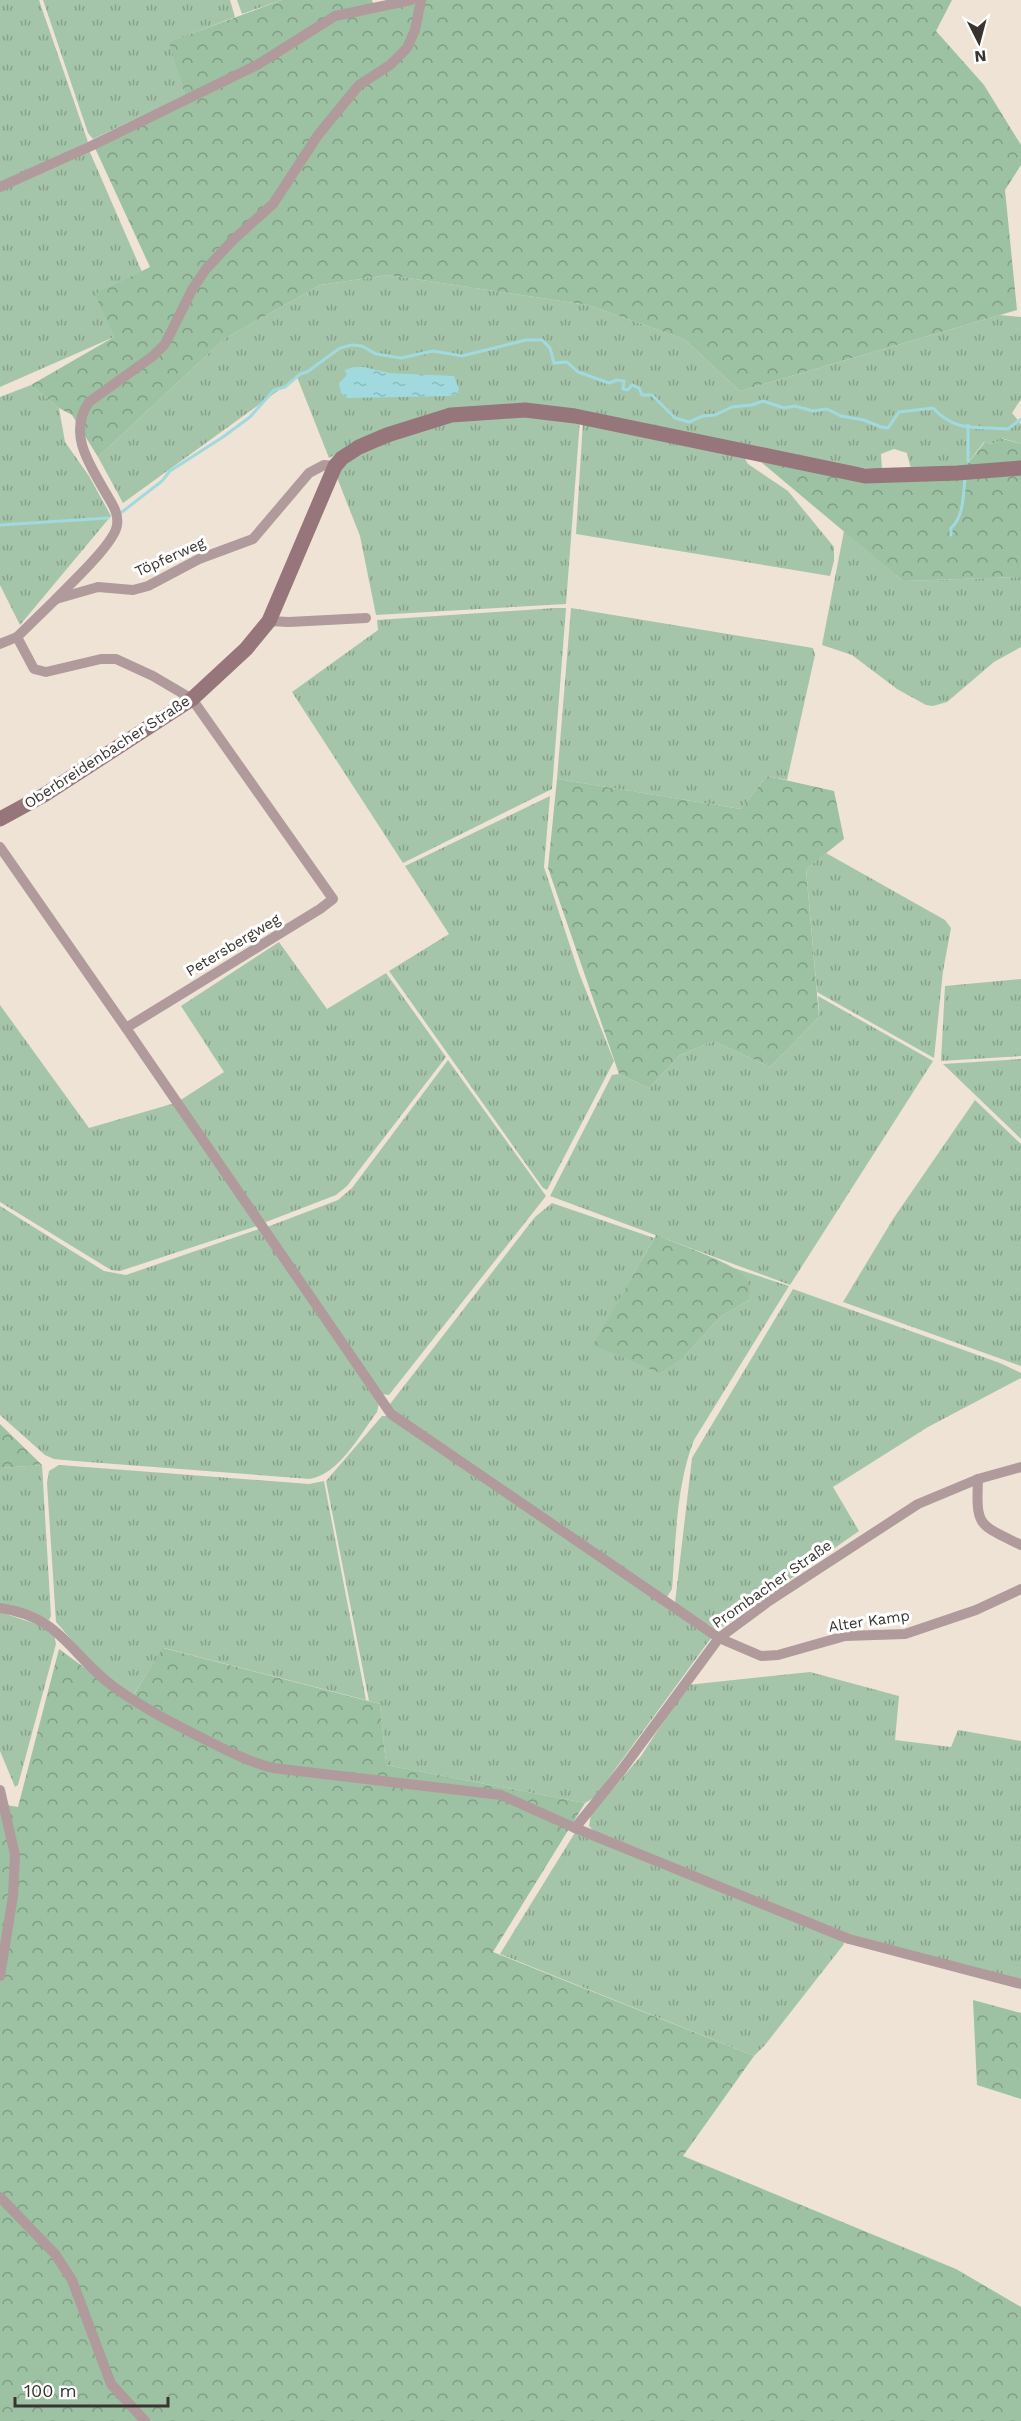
<svg xmlns="http://www.w3.org/2000/svg" width="1021" height="2421" font-family="'Work Sans',sans-serif">
	<defs>
		<pattern id="grass-tufts" width="24" height="20" patternUnits="userSpaceOnUse" patternTransform="scale(1.5)"><rect width="24" height="20" fill="#a5c5aa"/><path d="M3 7l-1-3M5 7V3M7 7l1-3M15 17l-1-3M17 17v-4M19 17l1-3" fill="none" stroke="#87a18b"/></pattern>
		<pattern id="forest-crowns" width="20" height="18" patternUnits="userSpaceOnUse" patternTransform="scale(1.5)"><rect width="20" height="18" fill="#9cc1a3"/><path d="M2 6a3 3 0 1 1 6 0M12 15a3 3 0 1 1 6 0" fill="none" stroke="#809e85"/></pattern>
		<pattern id="water-ripples" width="26" height="14" patternUnits="userSpaceOnUse" patternTransform="scale(1.5)"><rect width="26" height="14" fill="#a0d9de"/><path d="M2 4q2-2 4 0t4 0M15 11q2-2 4 0t4 0" fill="none" stroke="#8bbbbf"/></pattern>
	</defs>
	<rect width="100%" height="100%" fill="#efe3d6"/>
	<g fill="url(#grass-tufts)">
		<path d="M0 0H39L88 142 0 184Z"/>
		<path d="M43 0H230L235 17 170 42 185 95 93 139 88 133Z"/>
		<path d="M237 0H282L242 14Z"/>
		<path d="M89 150 142 272 96 294 114 337 0 387V190Z"/>
		<path d="M388 275 588 305 684 339 740 391 1000 315 1021 317V399L1012 413 1021 424V444L1001 438C996 445 992 445 984 442L965 467 911 469 907 453 894 449 881 454 882 469 850 467 566 409 380 431 329 458 297 377 123 503 98 457 224 339 320 285Z"/>
		<path d="M31 385 59 408 65 442 89 476 111 516 20 625 0 585V397Z"/>
		<path d="M511 415 580 420 566 604 376 615 360 536 336 475 342 467 362 450 440 423Z"/>
		<path d="M583 421 743 455 748 464 788 491 834 547V561L830 576 576 534Z"/>
		<path d="M844 531 903 581 1021 577V647L994 662 947 702 933 706 926 705 897 689 852 655 822 645Z"/>
		<path d="M555 608H566L552 789 403 863 292 692 378 630 377 620Z"/>
		<path d="M571 608 813 648 815 655 787 780 767 776 741 809 557 779Z"/>
		<path d="M550 796 544 867 579 973 614 1061 547 1190 543 1188 389 971 449 934 405 866Z"/>
		<path d="M826 853 945 920 951 928 943 971 934 1058 817 992 806 869Z"/>
		<path d="M279 942 327 1009 386 973 446 1057 347 1186 336 1195 266 1222 261 1219 179 1101 224 1072 181 1006Z"/>
		<path d="M1021 979V1056L941 1061 945 986Z"/>
		<path d="M818 996 933 1061 790 1285 550 1196 612 1075 619 1074 649 1088 680 1055 714 1041 770 1067 819 1017Z"/>
		<path d="M0 1005 89 1128 175 1103 257 1226 120 1271 111 1270 0 1202Z"/>
		<path d="M1021 1059V1139L943 1064Z"/>
		<path d="M448 1060 546 1196 389 1395 381 1394 267 1227 338 1200 352 1188Z"/>
		<path d="M975 1100 1021 1144V1366L843 1302 893 1219Z"/>
		<path d="M552 1203 654 1238 594 1345 684 1357 720 1317 749 1300C750 1283 745 1276 731 1267L789 1286 694 1440C676 1486 676 1540 672 1589L667 1597 396 1414 390 1404 535 1217Z"/>
		<path d="M0 1206 104 1271 126 1275 259 1229 379 1403 377 1412C359 1436 340 1473 310 1479L75 1461 54 1459 45 1455 0 1415Z"/>
		<path d="M793 1289 1000 1363 1021 1373V1378L928 1427 833 1487 859 1531 717 1630 675 1603 692 1458Z"/>
		<path d="M382 1416H387L711 1638 595 1797 585 1803 386 1765 380 1704 369 1701 326 1481Z"/>
		<path d="M42 1465 51 1616 49 1620 0 1604V1468Z"/>
		<path d="M59 1465 309 1484 324 1481 366 1700 164 1648 132 1697 96 1668 56 1622 47 1483 49 1471Z"/>
		<path d="M0 1612 39 1625 54 1634 56 1644 18 1785 15 1787 0 1751Z"/>
		<path d="M810 1672 899 1696 895 1740 951 1747 958 1730 1021 1741V1981L874 1944 594 1831 589 1826 591 1814 641 1756 687 1685Z"/>
		<path d="M576 1831 843 1939 844 1944 765 2045 754 2056 500 1954Z"/>
	</g>
	<g fill="url(#forest-crowns)">
		<path d="M282 0H372L375 10 416 0H952L936 31 984 85 1021 145V165L1005 190 1017 310 740 391 684 339 588 305 388 275 320 285 224 339 98 457 72 415 59 408 31 385 114 337 95 294 150 267 95 148 185 95 169 42Z"/>
		<path d="M1000 438 1021 444V461L965 467 985 442C992 445 996 445 1000 438Z"/>
		<path d="M761 462 904 481 1021 473V577L903 581Z"/>
		<path d="M767 776 834 791 844 839 806 869 819 1017 770 1067 714 1041 680 1055 649 1088 619 1074 548 868 557 779 741 809Z"/>
		<path d="M656 1235C675 1243 730 1262 742 1274 750 1281 750 1291 749 1300L720 1317 684 1357 660 1373 593 1345Z"/>
		<path d="M0 1424 42 1465 0 1468Z"/>
		<path d="M163 1648 380 1704 386 1765 585 1803 493 1952 754 2056 683 2156 956 2269 1021 2307V2421H0V1804L18 1807 59 1649 130 1701Z"/>
		<path d="M973 2000 1021 2013V2099L977 2085Z"/>
	</g>
	<path fill="url(#water-ripples)" d="M354 367H364L389 373 454 376 459 389 457 394 449 396 347 398 341 393 339 383 346 376 345 370Z"/>
	<g fill="none" stroke-linecap="round" stroke-linejoin="round">
		<g stroke="#a0d9de" stroke-width="3">
			<path d="M968 461V425"/>
			<path d="M122 512 162 481 170 471 223 437 250 417 274 390 285 387 300 374 307 372 340 348 352 345 362 346 376 354 401 358 433 351 462 356 526 340H542L550 348 554 363 567 362 578 372 609 383 617 380 624 381 623 389 628 390 632 385 639 388 642 395H652L675 418 689 422 703 416 715 415 732 407 752 405 763 401 784 408 795 406 813 411 827 409 841 416 864 420 881 427 888 428 899 412 933 408C956 433 976 426 1008 429L1021 419"/>
			<path d="M0 525 108 518"/>
			<path d="M951 535V528C964 517 963 495 965 479"/>
		</g>
		<g stroke="#b09a9c" stroke-width="10">
			<path d="M0 187 91 146 257 65 335 16 411 0"/>
			<path d="M56 599C70 584 115 543 117 525 119 513 112 504 107 495 90 465 67 434 89 402L153 356 165 344 193 288 206 269 233 240 273 204 318 135 359 85 390 65 407 48 415 30 421 0"/>
			<path d="M269 621 289 622 366 618"/>
			<path d="M0 644 17 637 56 599 98 587 133 590 148 586 199 559 253 539 309 473 324 465 335 466"/>
			<path d="M0 847 126 1028 320 909 333 899 192 699 153 676 116 659H101L46 672 34 669 17 637"/>
			<path d="M126 1028 391 1414 719 1638 761 1656 778 1655 845 1636 905 1634 976 1610 1021 1589"/>
			<path d="M978 1479C976 1527 978 1524 1021 1545"/>
			<path d="M0 1608C62 1617 70 1655 114 1687 143 1708 174 1724 206 1740 228 1751 249 1762 273 1768L501 1795 575 1828 849 1939 1021 1984"/>
			<path d="M0 1790 15 1855 13 1896 0 1976"/>
			<path d="M575 1828 621 1771 719 1638 769 1601 918 1504 978 1479 1021 1467"/>
			<path d="M0 2197 55 2254 72 2280 111 2384 145 2421"/>
		</g>
		<path stroke="#96767a" stroke-width="15" d="M0 819 44 795 192 699 246 649 269 621 335 466 342 458 359 447 387 435 451 415 525 410 575 416 865 476 957 473 1021 468"/>
	</g>
	<g text-anchor="middle" stroke-width="6" stroke-linejoin="round" paint-order="stroke">
		<g font-size="15" fill="#39342f" stroke="#fff">
			<text transform="translate(170 557) rotate(-24)" y="5">Töpferweg</text>
			<text transform="translate(107 752) rotate(-33)" y="5">Oberbreidenbacher Straße</text>
			<text transform="translate(233 945) rotate(-31)" y="5">Petersbergweg</text>
			<text transform="translate(772 1584) rotate(-35)" y="5">Prombacher Straße</text>
			<text transform="translate(869 1621) rotate(-8)" y="5">Alter Kamp</text>
		</g>
	</g>
	<g transform="translate(979 42) rotate(174)" stroke="#ffffff" stroke-width="4.5" paint-order="stroke">
	<path d="M0-4.5L10 22L0 15L-10 22Z" fill="#39342f"/>
	<text y="-9" font-size="16" font-weight="bold" text-anchor="middle" fill="#39342f">N</text>
	</g>
	<path d="M15 2397v9h153v-9" fill="none" stroke="#39342f" stroke-width="3"/>
	<text x="24" y="2397" font-size="18" fill="#39342f" stroke="#ffffff" stroke-width="4.5" paint-order="stroke">100 m</text>
</svg>
